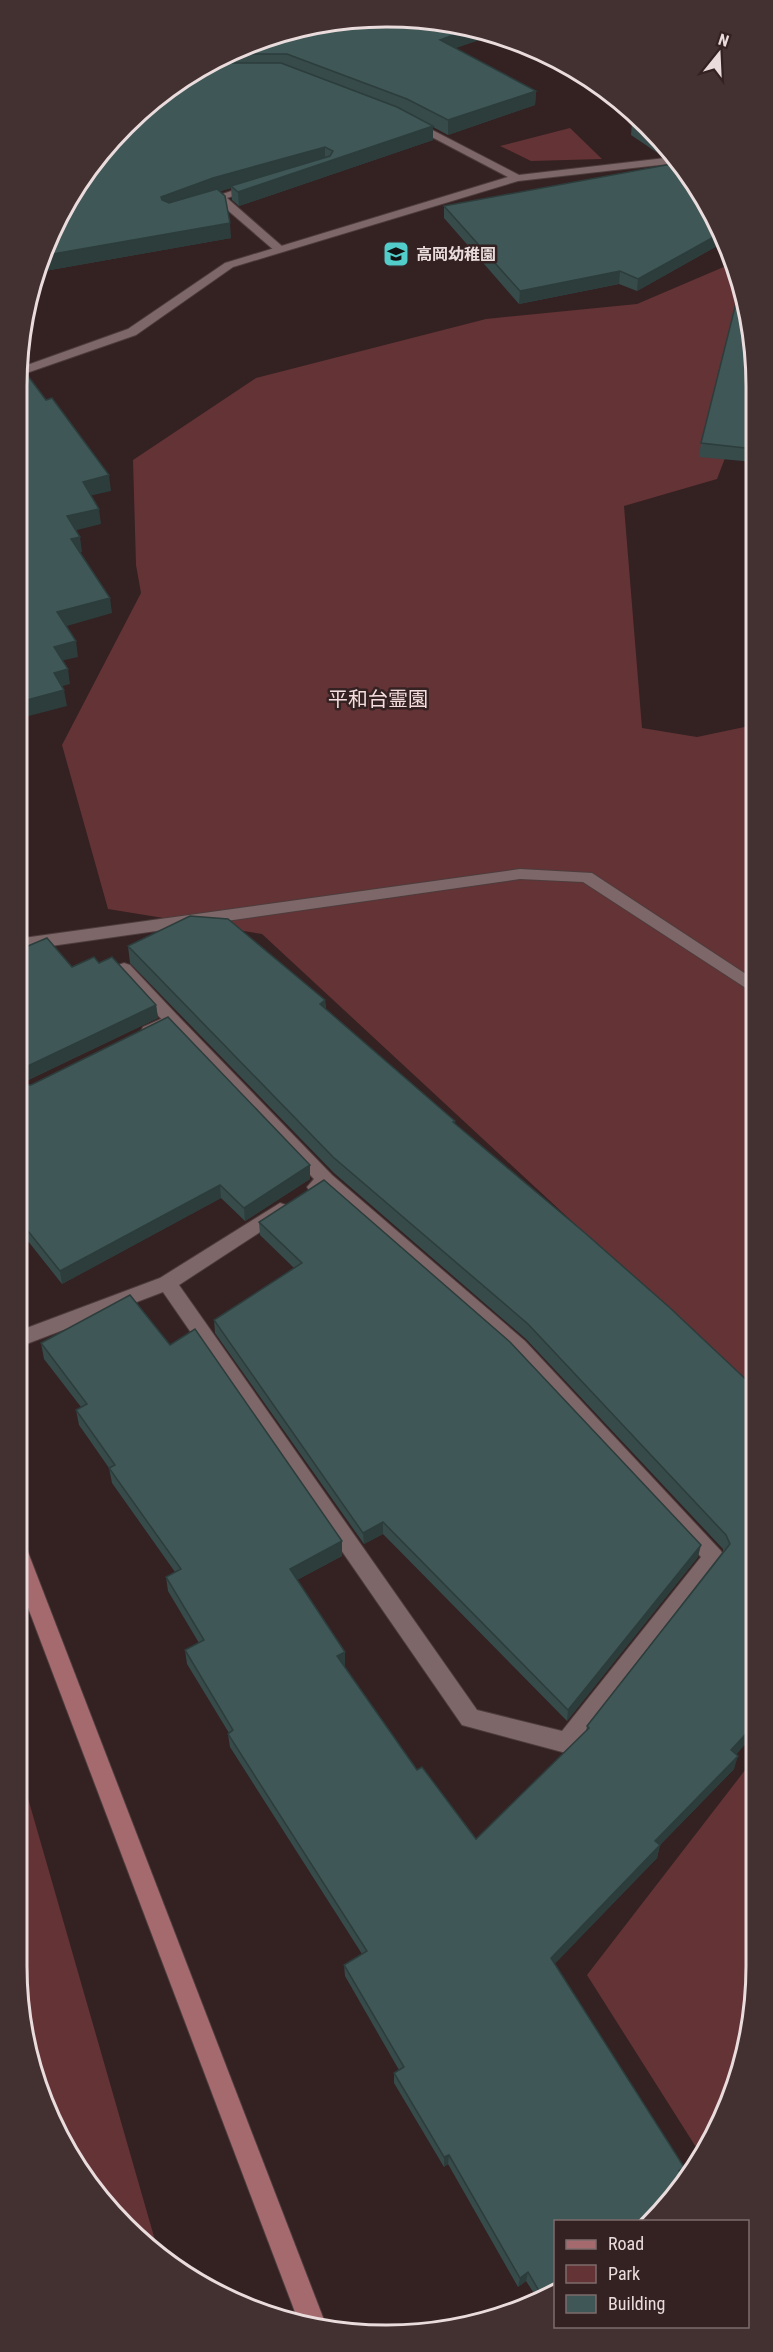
<svg xmlns="http://www.w3.org/2000/svg" width="773" height="2352" font-family="'Roboto Condensed','Noto Sans JP',sans-serif">
	<rect width="100%" height="100%" fill="#342122"/>
	<g fill="#643336">
		<path d="M570 128 602 159 531 161 500 146Z"/>
		<path d="M733 263 745 309 753 385 717 479 624 506 642 728 697 737 754 725 755 1391 262 934 108 909 62 745 141 593 136 565 133 460 256 378 486 319 637 304Z"/>
		<path d="M756 1756V1965L744 2061 701 2155 587 1975Z"/>
		<path d="M16 1760H17L157 2247 109 2210 45 2107 17 1965Z"/>
	</g>
	<g fill="none" stroke-linecap="round" stroke-linejoin="round">
		<g stroke="#4d3c3d" stroke-width="2">
			<g id="lane">
				<path d="M255 183 259 184V188L227 198 283 247V251H275L217 201 201 206 196 203Z"/>
				<path d="M124 963 130 965 178 1016 180 1020 178 1024H166L118 973 116 969 118 965Z"/>
			</g>
		</g>
		<g stroke="#4d3c3d" stroke-width="2">
			<g id="street">
				<path d="M411 119 519 175 674 157 677 163 518 181 233 267 136 335 18 376 19 368 128 329 225 263 508 177 407 124 406 122Z"/>
				<path d="M520 869 592 873 755 980V994L583 882 520 879 16 951V939Z"/>
				<path d="M172 1014 178 1016 332 1175 525 1341 721 1551 724 1557 721 1563 574 1750 566 1753 462 1725 163 1292 16 1348V1332L160 1278 280 1203 286 1205 289 1210 286 1215 179 1285 477 1710 562 1731 701 1557 511 1353 325 1190 316 1194 310 1192 307 1187 314 1179 170 1028 149 1037 143 1035 141 1031 143 1027Z"/>
			</g>
		</g>
		<g stroke="#4d3c3d" stroke-width="2">
			<path id="secondary" d="M16 1538 23 1541 26 1547 326 2325 325 2328 298 2320 16 1576Z"/>
		</g>
		<use href="#lane" fill="#7e6768" fill-rule="evenodd"/>
		<use href="#street" fill="#7e6768" fill-rule="evenodd"/>
		<use href="#secondary" fill="#a46a6e" fill-rule="evenodd"/>
	</g>
	<g fill="#364b4a">
		<path d="M338 20 479 29V40L455 48 536 91 535 105 448 135 433 127V140L239 206 232 200 231 188 219 191 231 238 39 272 201 66Z"/>
		<path d="M632 122 665 143 673 155 662 156 631 135Z"/>
		<path d="M676 161 726 241 637 291 619 284 519 304 444 218V206L676 163Z"/>
		<path d="M753 339 754 462 699 457 701 443Z"/>
		<path d="M128 946 325 1000 326 1009 455 1121V1124L755 1388 756 1732 736 1754 734 1769 660 1845 657 1858 554 1964 684 2167 681 2174 555 2290 537 2298 526 2281 518 2287 448 2164 444 2167 394 2083V2073L399 2070 345 1976 344 1965 362 1954 230 1747 228 1734 229 1733 187 1664 185 1650 199 1643 168 1591 166 1577 175 1572 112 1483 109 1468 79 1425 76 1410 81 1407 44 1359 41 1343 170 1345 342 1541V1556L297 1580 345 1666H344L417 1770 476 1839 586 1731 587 1726 723 1551V1549L526 1339 334 1173 130 963Z"/>
		<path d="M16 951 72 967 99 963 156 1005 158 1018 20 1084 310 1165V1179L245 1221 221 1198 62 1284 16 1226Z"/>
		<path d="M259 1222 698 1557 567 1721 383 1534 364 1544 215 1333 214 1320 294 1268 260 1235Z"/>
	</g>
	<g fill="#2c3d3c">
		<path d="M473 28 479 29V40L439 54 440 40Z"/>
		<path d="M536 91 535 105 448 135V120Z"/>
		<path d="M433 126V140L239 206 238 192Z"/>
		<path d="M325 147V161L231 186V188L162 211 161 197 213 178Z"/>
		<path d="M230 223 231 238 39 272 47 255Z"/>
		<path d="M721 233 726 241 637 291 638 279Z"/>
		<path d="M620 271 619 284 519 304 520 291Z"/>
		<path d="M109 475 111 491 85 497 83 482Z"/>
		<path d="M99 509 101 524 69 532 67 516Z"/>
		<path d="M80 537 82 552 73 554 71 539Z"/>
		<path d="M110 598 112 613 60 628 57 612Z"/>
		<path d="M76 641 78 657 56 662 54 647Z"/>
		<path d="M68 669 70 684 56 688 54 673Z"/>
		<path d="M64 690 67 706 25 717 27 732 16 735V703Z"/>
		<path d="M325 1000 326 1017 320 1004Z"/>
		<path d="M156 1005 158 1018 20 1084 16 1089V1072L17 1071Z"/>
		<path d="M310 1165V1179L245 1221 244 1208Z"/>
		<path d="M220 1185 221 1198 62 1284 60 1271Z"/>
		<path d="M383 1522V1534L364 1544 363 1533Z"/>
		<path d="M342 1541V1556L291 1583 290 1569Z"/>
		<path d="M701 1545 698 1557 567 1721 568 1710Z"/>
		<path d="M345 1652V1666L337 1670V1656Z"/>
		<path d="M756 1723V1732L728 1764 731 1750Z"/>
		<path d="M738 1756 734 1769 660 1845 657 1858 549 1970 551 1958 655 1841Z"/>
		<path d="M449 2155 448 2164 444 2167V2157Z"/>
		<path d="M528 2272 526 2281 518 2287 520 2278Z"/>
	</g>
	<g fill="#3f5756" stroke="#2c3d3c" stroke-width="1.5">
		<path d="M338 20 473 28 440 40 536 91 448 120 407 99 287 54H237Z"/>
		<path d="M211 63H281L397 107 433 126 238 192 231 186 330 156 333 151 325 147 213 178 161 197 162 200 169 203 217 189 225 196 230 223 47 255 93 162 201 66Z"/>
		<path d="M640 121 665 143V144H663L632 122Z"/>
		<path d="M677 163 721 233 638 279 620 271 520 291 444 206Z"/>
		<path d="M740 287 753 339 754 449 701 443Z"/>
		<path d="M19 368H22L46 400 52 398 109 475 83 482 99 509 67 516 80 537 71 539 110 598 57 612 76 641 54 647 68 669 54 673 64 690 16 703V387Z"/>
		<path d="M16 704 25 716 16 719Z"/>
		<path d="M190 916 228 919 325 1000 320 1004 455 1121 453 1122 585 1233 669 1307 755 1388 756 1723 731 1750 738 1756 655 1841 660 1845 551 1958 684 2167 679 2171 685 2180 644 2222H555V2290L542 2296 528 2272 520 2278 449 2155 444 2157 394 2073 404 2067 344 1965 367 1951 228 1734 233 1730 185 1650 204 1640 166 1577 181 1569 109 1468 115 1465 76 1410 87 1404 41 1343 130 1295 170 1345 195 1329 342 1541 290 1569 345 1652 337 1656 417 1770 422 1767 476 1839 589 1728 587 1726 730 1544 726 1535 528 1324 333 1157 128 946Z"/>
		<path d="M47 938 72 967 94 957 99 963 112 957 156 1005 17 1071 16 1072V951Z"/>
		<path d="M168 1017 310 1165 244 1208 220 1185 60 1271 16 1216V1210L19 1209 16 1205V1084L31 1085Z"/>
		<path d="M324 1180 510 1342 701 1545 568 1710 383 1522 363 1533 214 1320 302 1263 259 1222Z"/>
	</g>
	<defs>
		<g id="school-square" transform="scale(1.35)"><rect x="-9" y="-9" width="18" height="18" rx="4" fill="#53cdca" stroke="#342122"/><path d="M0-5L7-2L0 1L-7-2ZM-4 1L0 2.5L4 1V4Q0 6-4 4Z" fill="#111"/></g>
	</defs>
	<g fill-rule="evenodd">
		<use href="#school-square" x="396" y="254"/>
	</g>
	<g text-anchor="middle" stroke-width="5" stroke-linejoin="round" paint-order="stroke">
		<g font-size="16" font-weight="bold" fill="#eadcdc" stroke="#342122" text-anchor="start">
			<text x="416" y="260">高岡幼稚園</text>
		</g>
		<g font-size="20" fill="#f6dddd" stroke="#342122">
			<text x="378" y="706">平和台霊園</text>
		</g>
	</g>
	<path d="M0 0H773V2352H0ZM386 27H387A359 359 0 0 1 746 386V1966A359 359 0 0 1 387 2325H386A359 359 0 0 1 27 1966V386A359 359 0 0 1 386 27Z" fill="#433031" fill-rule="evenodd"/>
	<path fill="none" stroke="#eadcdc" stroke-width="3" d="M386 27H387A359 359 0 0 1 746 386V1966A359 359 0 0 1 387 2325H386A359 359 0 0 1 27 1966V386A359 359 0 0 1 386 27Z"/>
	<rect x="554" y="2220" width="195" height="108" fill="#342122" stroke="#7d6c6c" stroke-width="1.5"/>
	<rect x="566" y="2240" width="30" height="9" fill="#a46a6e" stroke="#7d6c6c" stroke-width="1.5"/>
	<text x="608" y="2250" font-size="18" fill="#eadcdc">Road</text>
	<rect x="566" y="2265" width="30" height="18" fill="#643336" stroke="#7d6c6c" stroke-width="1.5"/>
	<text x="608" y="2280" font-size="18" fill="#eadcdc">Park</text>
	<rect x="566" y="2295" width="30" height="18" fill="#3f5756" stroke="#7d6c6c" stroke-width="1.5"/>
	<text x="608" y="2310" font-size="18" fill="#eadcdc">Building</text>
	<g transform="translate(719 54) rotate(18)" stroke="#342122" stroke-width="4.5" paint-order="stroke">
	<path d="M0-4.5L10 22L0 15L-10 22Z" fill="#eadcdc"/>
	<text y="-9" font-size="16" font-weight="bold" text-anchor="middle" fill="#eadcdc">N</text>
	</g>
</svg>
